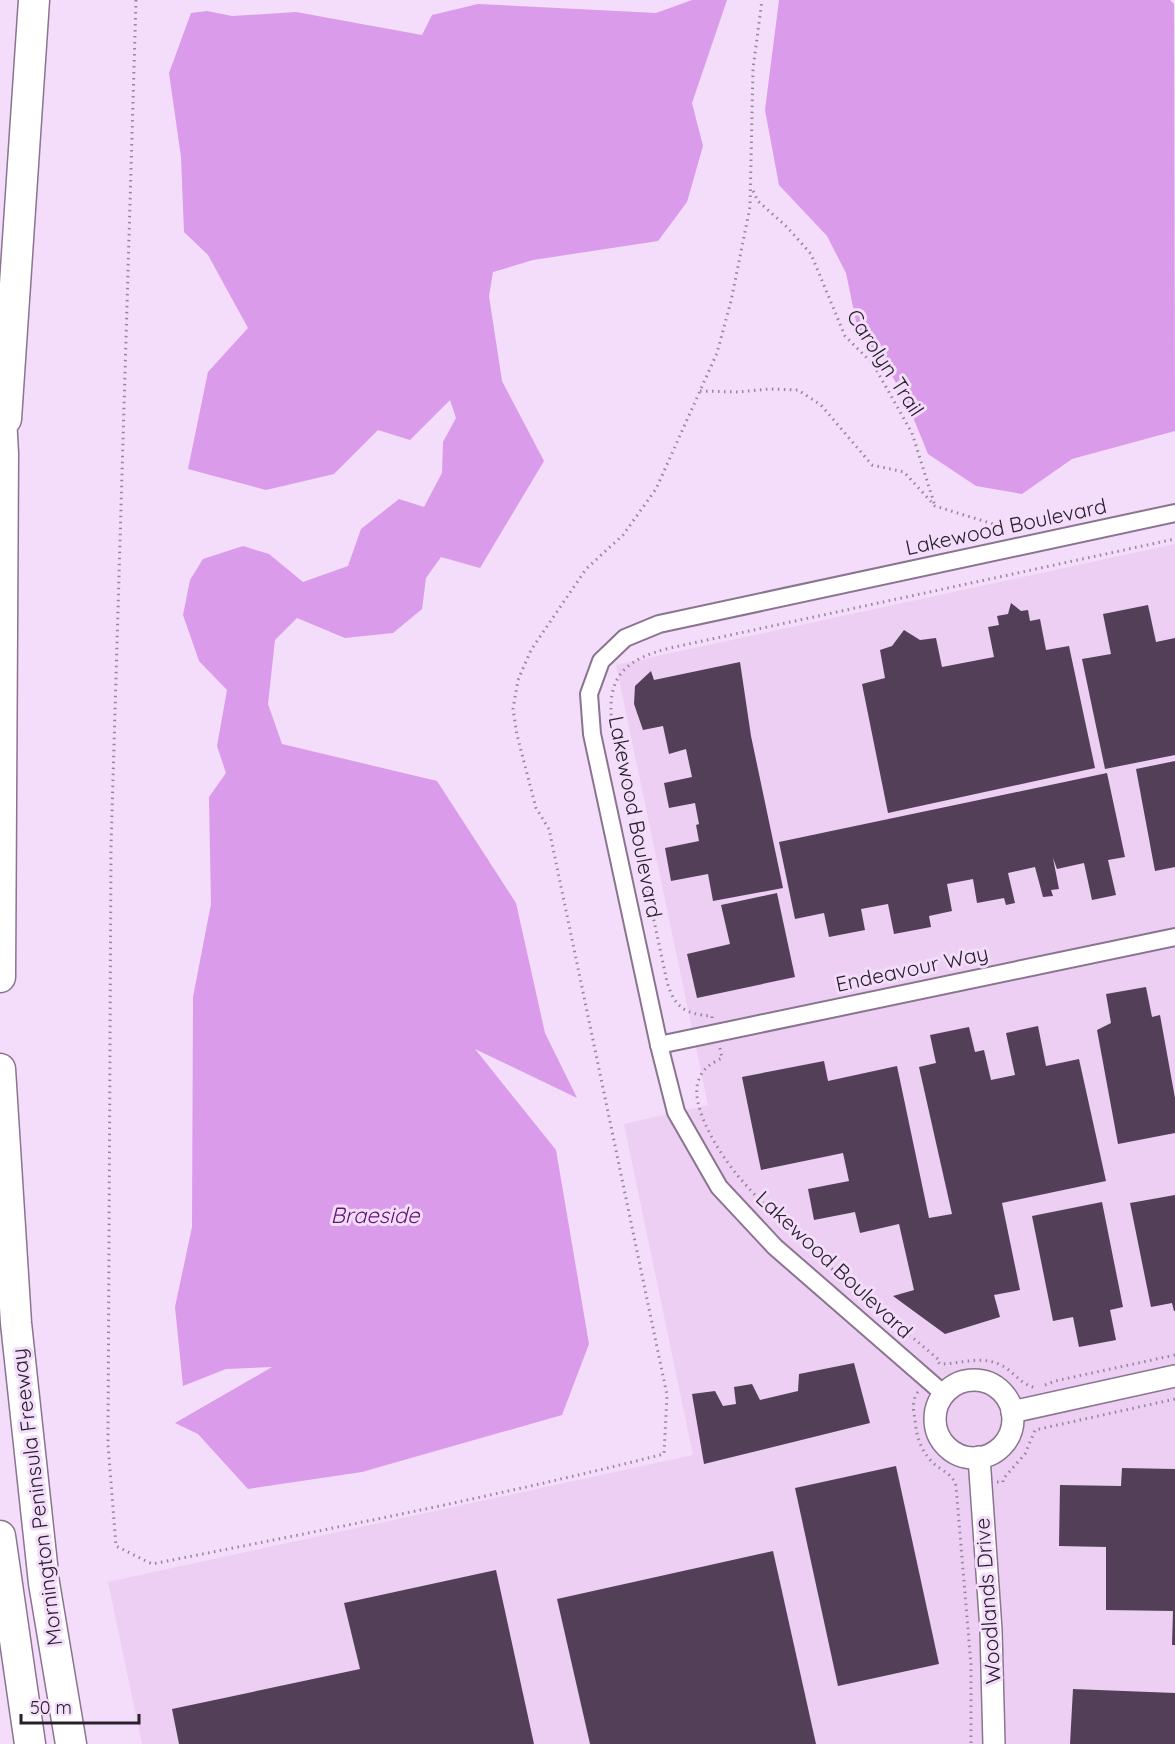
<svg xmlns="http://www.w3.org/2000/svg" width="1175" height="1744" font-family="Quicksand,sans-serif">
	<rect width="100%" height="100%" fill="#f4dcfb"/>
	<path fill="#eccff3" d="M1175 544V1744H142L108 1582 693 1455 624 1124 708 1105 616 665Z"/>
	<g fill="#da9bea">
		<path d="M692 0H727L692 103 703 146 687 202 658 241 533 260 493 272 489 296 502 381 544 461 480 568 441 557 426 578 422 609 393 633 345 638 297 618 275 640 268 704 282 744 437 781 516 903 545 1033 577 1098 475 1049 556 1150 589 1344 562 1415 362 1472 248 1489 198 1434 175 1423 272 1367 226 1369 183 1386 175 1307 192 1227 193 997 211 904 209 797 226 773 217 746 227 690 199 661 183 615 190 580 203 559 243 546 269 554 303 582 348 566 361 529 399 499 424 507 442 473 443 442 456 418 450 400 410 440 378 430 334 474 266 490 188 469 208 372 248 328 208 255 184 232 181 157 169 73 191 13 207 11 232 16 296 12 422 35 432 15 478 4 656 13Z"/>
		<path d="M779 0H1170L1174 4 1175 431 1072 459 1022 494 976 486 928 454 906 400 885 364 858 331 846 273 827 236 779 185 765 110Z"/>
	</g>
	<g fill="#533f58">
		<path d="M1011 603 1021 611 1028 610 1030 621 1040 619 1046 650 1069 646 1095 768 888 813 862 684 885 678 880 650 892 646 904 630 920 640 936 638 942 667 994 657 988 627 999 625 997 616 1008 614Z"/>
		<path d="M1148 605 1156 642 1175 638V755L1105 769 1082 659 1111 654 1103 614Z"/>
		<path d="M740 662 751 736 783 888 713 901 708 874 671 881 665 848 699 841 696 825 699 824 695 803 669 808 664 783 692 777 686 749 669 754 663 726 643 730 634 704 635 686 651 671 654 680Z"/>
		<path d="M1175 761V867L1155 871 1136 769Z"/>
		<path d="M1107 773 1125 857 1108 860 1116 895 1092 900 1084 863 1057 869 1053 858 1059 889 1051 890 1053 896 1043 897 1035 867 1008 873 1015 903 1006 905 1004 898 977 903 973 879 947 884 952 911 929 916 931 927 894 934 888 904 861 909 865 930 829 937 824 913 795 919 779 842Z"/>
		<path d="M777 893 795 977 697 998 687 954 730 944 721 905Z"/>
		<path d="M1146 987 1152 1017 1160 1015 1175 1098V1133L1118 1144 1097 1030 1111 1023 1106 994Z"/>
		<path d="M1038 1026 1046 1066 1079 1059 1106 1181 1002 1203 1020 1290 994 1295 1000 1317 945 1334 893 1296 914 1290 899 1224 860 1233 855 1212 814 1220 808 1189 849 1181 843 1153 761 1170 742 1077 824 1061 828 1081 897 1066 929 1218 952 1214 919 1067 936 1063 930 1035 969 1027 975 1052 984 1050 991 1080 1015 1075 1006 1033Z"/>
		<path d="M1175 1195V1311H1174L1172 1303 1151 1307 1130 1203Z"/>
		<path d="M1102 1202 1123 1307 1110 1310 1116 1340 1079 1347 1073 1317 1053 1321 1032 1216Z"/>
		<path d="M854 1363 870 1423 704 1464 692 1394 715 1391 723 1406 736 1404 734 1387 752 1384 760 1400 798 1391 799 1374Z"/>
		<path d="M896 1466 939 1664 838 1686 795 1488Z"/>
		<path d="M1122 1468 1175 1469V1645H1172L1173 1611 1106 1610V1547L1059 1546 1060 1485 1121 1486Z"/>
		<path d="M773 1551 816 1744H590L557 1599Z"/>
		<path d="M496 1570 534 1744H179L172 1709 360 1669 344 1603Z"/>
		<path d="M1073 1689 1175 1693V1744H1070Z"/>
	</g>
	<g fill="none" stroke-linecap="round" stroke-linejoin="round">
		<g stroke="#8a748f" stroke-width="20">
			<g id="minor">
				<path d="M659 1045 1175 937"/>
				<path d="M944 1394 775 1247 719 1187 676 1112 659 1045 592 734 589 694 601 661 625 638 659 624 1175 513"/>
			</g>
		</g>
		<g stroke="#8a748f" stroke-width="24">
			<g id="tertiary">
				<circle cx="974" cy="1419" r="39"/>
				<path d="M1012 1412 1175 1376"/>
				<path d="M979 1457 991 1630 994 1744"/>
			</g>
		</g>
		<g stroke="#8a748f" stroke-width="33">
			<g id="motorway">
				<path d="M0 398 3 454 0 977"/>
				<path d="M6 419 34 0"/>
				<path d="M0 1069 16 1323 44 1583 71 1744"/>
				<path d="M0 1536 30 1744"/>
			</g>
		</g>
		<g stroke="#96869c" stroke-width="3" stroke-dasharray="1.5 4.5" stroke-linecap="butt">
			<path d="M136 0 111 847 108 1444 116 1546 152 1564C324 1530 495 1497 664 1454L667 1395 549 829 536 808 517 735 513 709 518 680 531 650 586 569 623 535 656 489 717 353 731 301 750 207 753 69 762 0"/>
			<path d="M753 191 758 201 787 227 811 254 845 336 873 364 912 433 935 506"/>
			<path d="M700 391 738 392 769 389 798 390 821 405 872 465 904 472 935 506 1003 527"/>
			<path d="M712 1018V1016C685 1014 675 1008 667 982L612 723C606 676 626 659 670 648L1175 539"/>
			<path d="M720 1048 722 1058C712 1063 703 1068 699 1079 687 1107 726 1164 745 1184 803 1249 873 1303 939 1360L938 1362 940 1364C961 1364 980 1355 1001 1365 1015 1372 1019 1384 1036 1388"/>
			<path d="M1045 1385 1055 1381 1175 1355"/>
			<path d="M918 1392C912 1399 913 1410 915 1419 916 1436 921 1451 933 1463 942 1471 953 1474 956 1486L971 1665V1744"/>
			<path d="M997 1482H1003V1479L1025 1454 1035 1430 1175 1399"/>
		</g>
		<use href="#minor" stroke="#fff" stroke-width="16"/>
		<use href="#tertiary" stroke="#fff" stroke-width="21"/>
		<use href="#motorway" stroke="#fff" stroke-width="30"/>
	</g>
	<g text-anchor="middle" stroke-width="6" stroke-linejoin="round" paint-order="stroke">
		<g font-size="21" fill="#28202b" stroke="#f4dcfb">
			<text transform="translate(885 363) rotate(57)" y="7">Carolyn Trail</text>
			<text transform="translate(1006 527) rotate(-12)" y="7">Lakewood Boulevard</text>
			<text transform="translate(635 817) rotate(79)" y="7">Lakewood Boulevard</text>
			<text transform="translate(912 969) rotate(-12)" y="7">Endeavour Way</text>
			<text transform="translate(834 1265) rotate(43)" y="7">Lakewood Boulevard</text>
			<text transform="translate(37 1497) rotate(-97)" y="7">Mornington Peninsula Freeway</text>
			<text transform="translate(988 1601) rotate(-94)" y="7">Woodlands Drive</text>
		</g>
		<g font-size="22" font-style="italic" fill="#611373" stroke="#f4dcfb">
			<text x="375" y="1223">Braeside</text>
		</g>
	</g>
	<path d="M21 1714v9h118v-9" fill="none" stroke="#28202b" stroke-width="3"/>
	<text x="30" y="1714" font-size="18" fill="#28202b" stroke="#f4dcfb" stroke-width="4.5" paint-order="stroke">50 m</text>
</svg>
